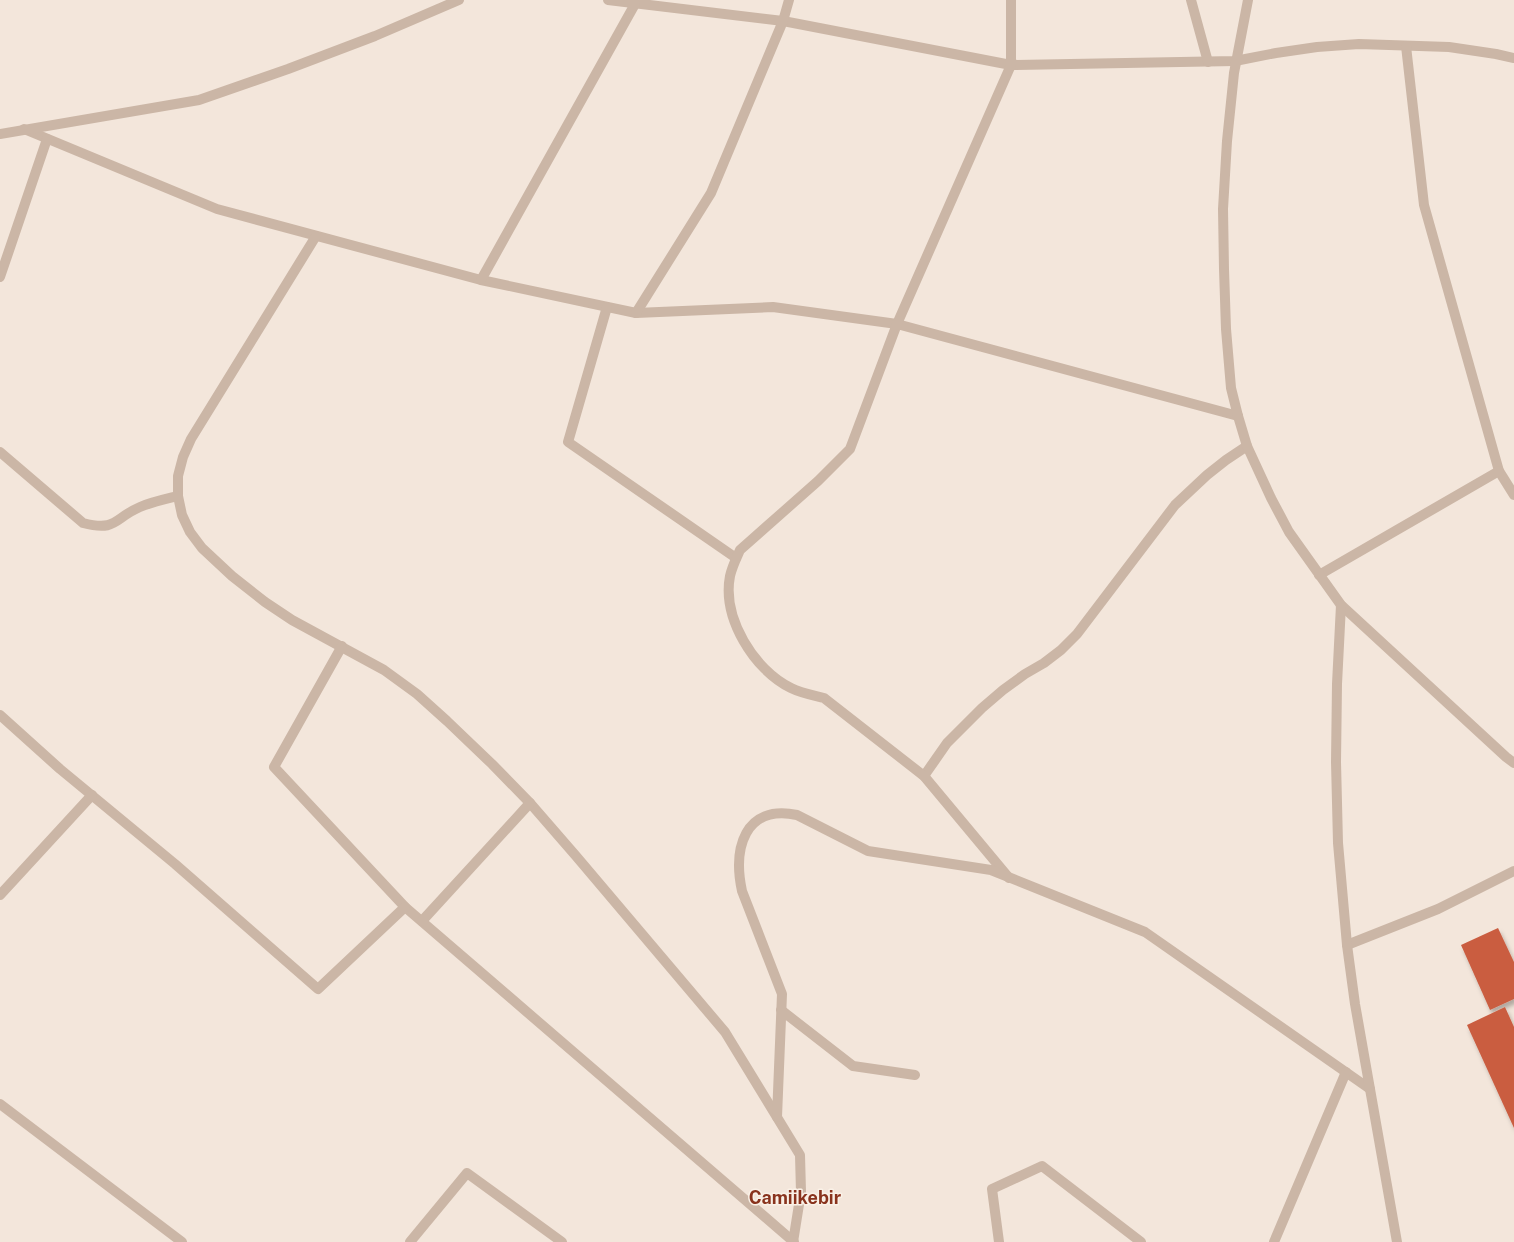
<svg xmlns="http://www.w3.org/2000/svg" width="1514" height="1242" font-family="'Public Sans',sans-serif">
	<defs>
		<filter id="shadow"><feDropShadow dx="2.5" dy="4.5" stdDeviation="2" flood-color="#0004"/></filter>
	</defs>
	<rect width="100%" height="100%" fill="#f3e6db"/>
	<g fill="#ca5d41" filter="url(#shadow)">
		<path d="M1498 928 1514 962V999L1490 1010 1461 945Z"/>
		<path d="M1505 1007 1514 1027V1128L1467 1025Z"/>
	</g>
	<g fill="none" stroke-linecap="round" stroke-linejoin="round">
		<g stroke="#cbb6a6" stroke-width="10">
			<path d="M608 0 783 21 1011 65 1235 61 1276 53 1317 47 1359 44 1449 47 1496 54 1514 58"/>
			<path d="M1191 0 1208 62"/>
			<path d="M1406 46 1424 205 1499 471 1514 495"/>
			<path d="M24 129 217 209 481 280 636 313 773 307 897 324 1238 416"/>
			<path d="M316 236 191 439 183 457 178 476V496L182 515 190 532 202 548 232 576 265 602 292 620 384 670 417 694 447 721 492 764 530 803 576 856 725 1032 800 1155 801 1192 793 1242"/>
			<path d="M0 277 47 139"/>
			<path d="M481 280 635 4"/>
			<path d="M607 307 568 442 736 558"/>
			<path d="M636 313 711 193 783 21 789 0"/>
			<path d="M0 452 83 523C117 532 114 518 140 507 152 502 166 499 178 496"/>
			<path d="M1319 575 1499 471"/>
			<path d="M342 646 274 767 405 907 794 1242"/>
			<path d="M0 715 60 769 175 864 318 989 405 907"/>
			<path d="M924 776 947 743 982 708 1003 690 1025 674 1044 663 1061 650 1077 634 1175 505 1207 475 1226 460 1247 446"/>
			<path d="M1009 878 924 776 824 698C812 695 801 693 791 688 754 670 722 618 730 576 732 567 736 559 740 550L818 481 850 449 897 324 1011 65V0"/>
			<path d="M0 895 92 795"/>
			<path d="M422 921 530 803"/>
			<path d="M1347 945 1438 909 1514 871"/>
			<path d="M781 1010 853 1066 915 1075"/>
			<path d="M0 1104 182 1242"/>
			<path d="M777 1117 782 994 742 891C733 849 744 804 797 815L868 851 991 870 1145 932 1370 1089"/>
			<path d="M410 1242 467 1173 562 1242"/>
			<path d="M999 1242 992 1189 1042 1166 1141 1242"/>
			<path d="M1274 1242 1346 1072"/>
		</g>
		<g stroke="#cbb6a6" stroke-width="10">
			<path d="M1248 0 1234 73 1227 141 1223 209 1224 269 1226 329 1231 388 1238 416 1247 446 1271 498 1289 532 1341 605 1506 757 1514 763"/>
			<path d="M0 134 199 100 288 69 375 36 459 0"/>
			<path d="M1341 605 1337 684 1336 762 1338 843 1347 945 1355 1004 1397 1242"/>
		</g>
	</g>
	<g text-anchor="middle" stroke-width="3" stroke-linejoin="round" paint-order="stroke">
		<g font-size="18" font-weight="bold" fill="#89331d" stroke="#faf1e7">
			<text x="795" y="1204">Camiikebir</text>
		</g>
	</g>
</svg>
